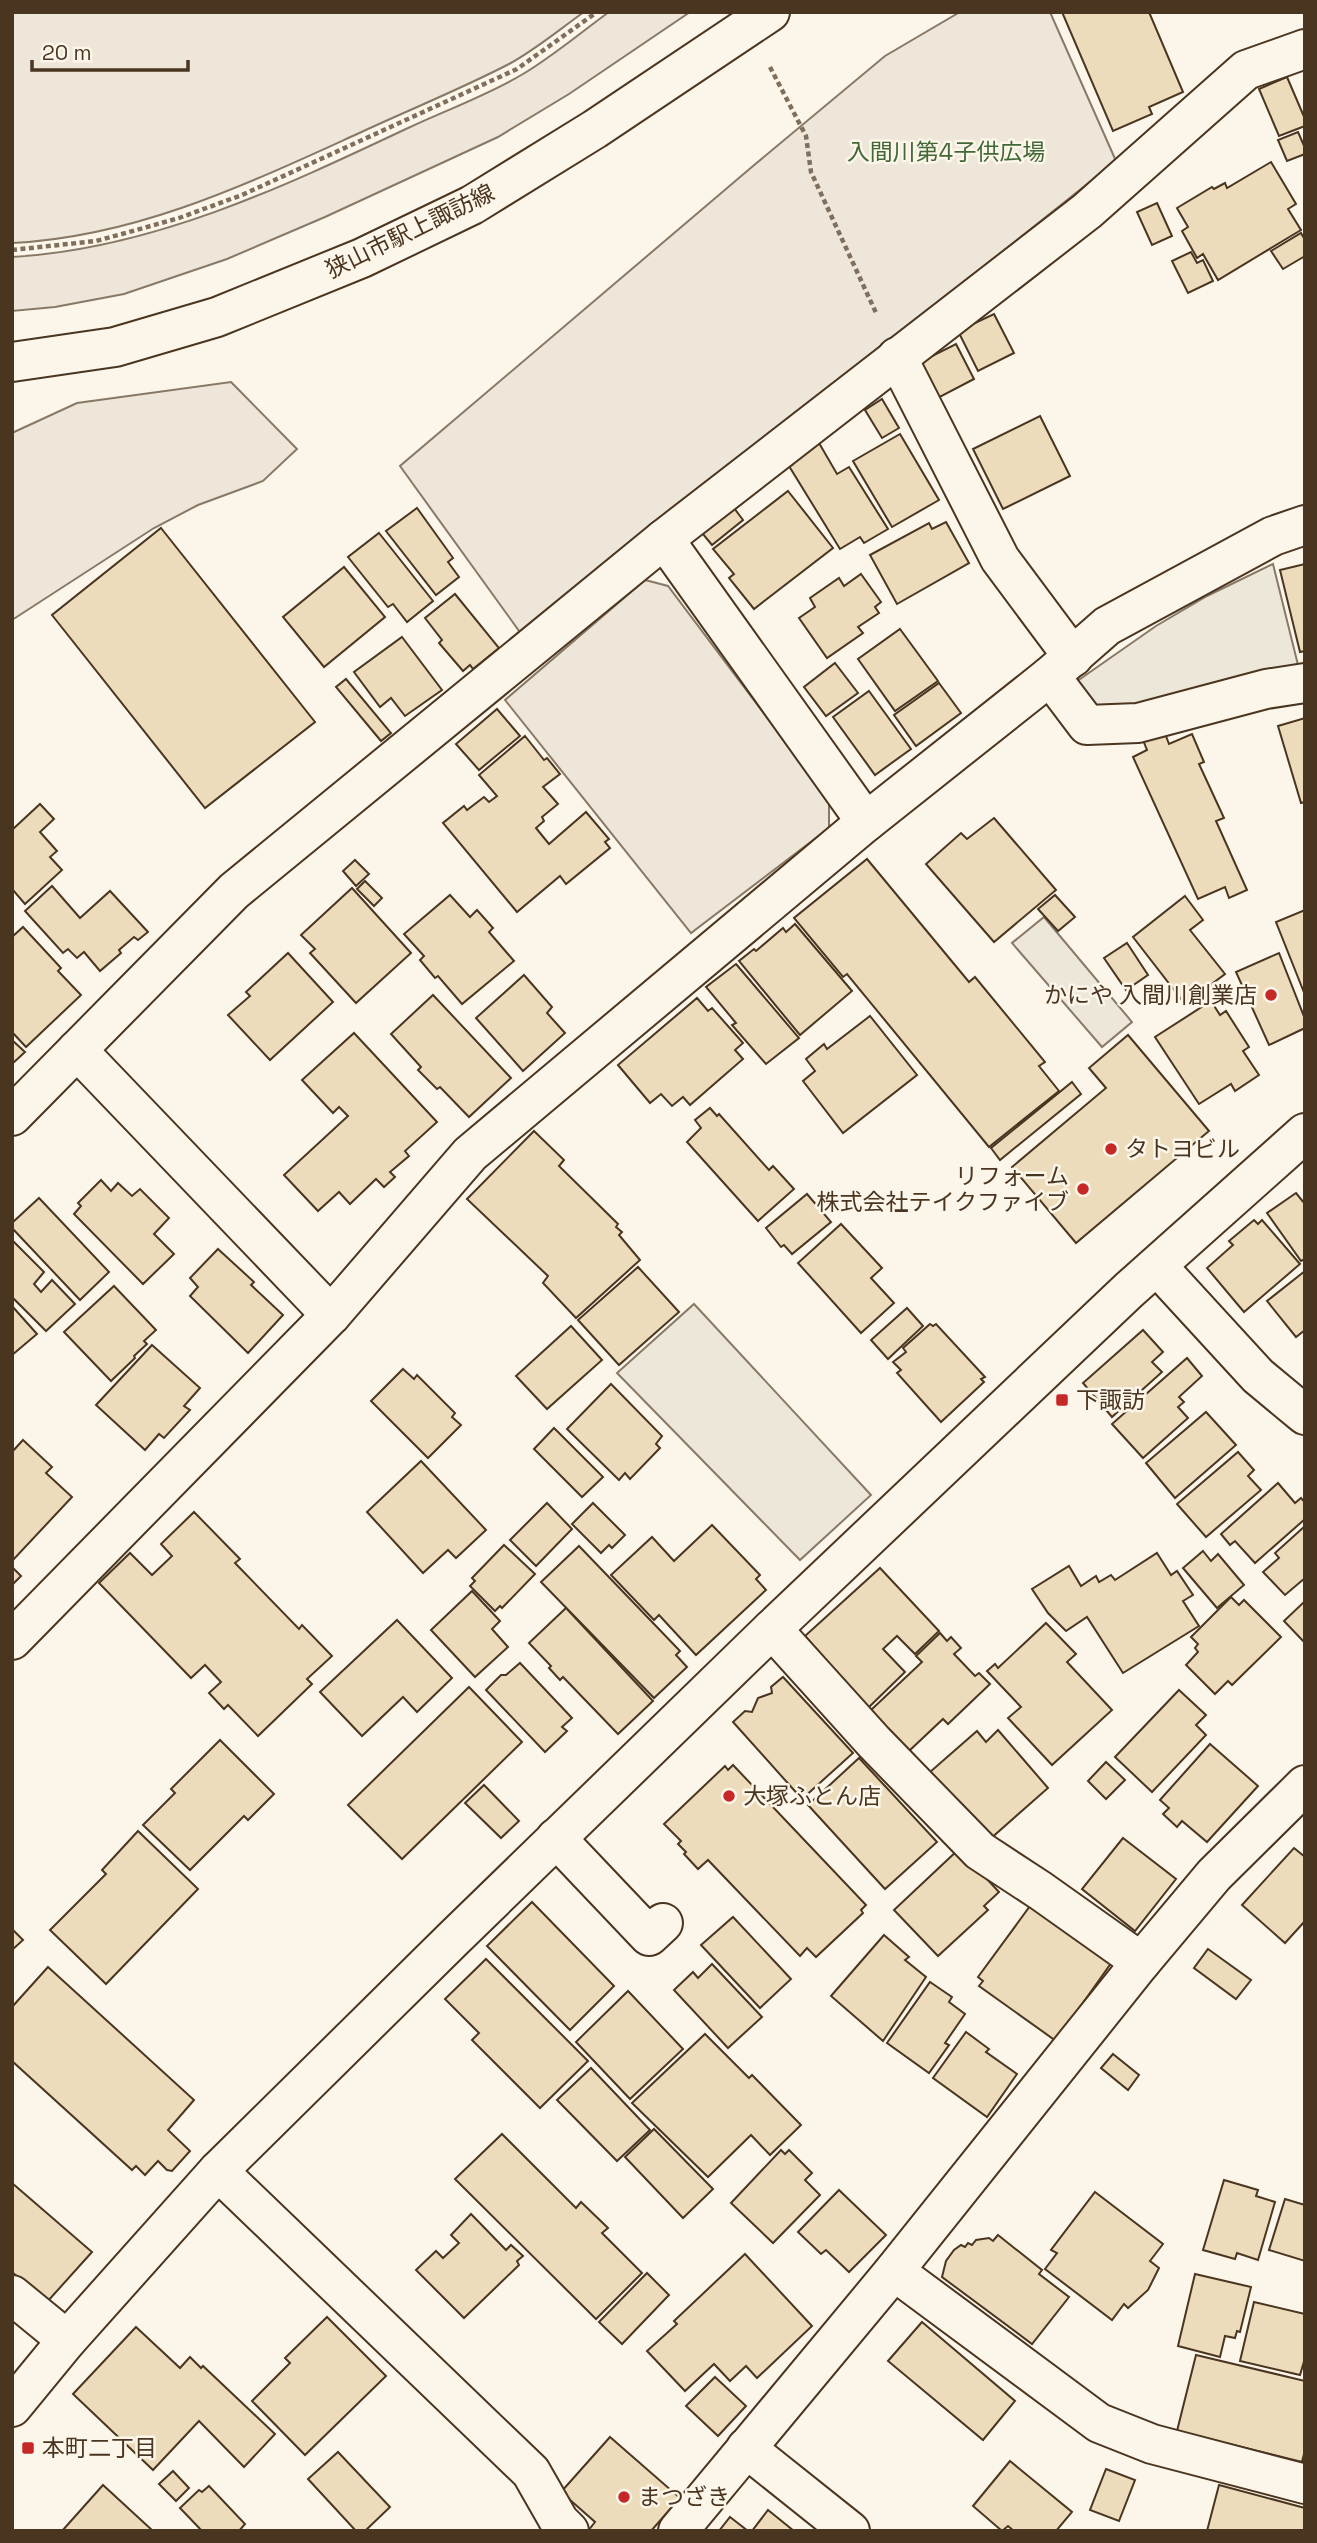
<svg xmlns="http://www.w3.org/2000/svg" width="1317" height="2543" font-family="'Space Grotesk','Noto Sans JP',sans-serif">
	<rect width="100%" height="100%" fill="#fbf6e9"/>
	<g fill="#ede6d9" stroke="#887966" stroke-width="2">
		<path d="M12 12H584C560 29 535 50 509 64 459 90 406 111 355 135 245 185 135 237 12 243Z"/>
		<path d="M609 12H690L569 94 498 137 325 217 227 259 124 294 55 307 12 311V257C152 249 283 187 408 128 444 111 488 95 523 74 553 56 580 33 609 12Z"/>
		<path d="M960 12H1050L1116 161 522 635 400 466 753 166 885 56Z"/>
		<path d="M231 382 297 449 263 481 198 505 154 528 12 620V433L77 403Z"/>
		<path d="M645 580 668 586 829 800V828L691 933 505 700Z"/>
	</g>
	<g fill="#ede7d9" stroke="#887966" stroke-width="2">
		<path d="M1273 564 1300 673 1142 708 1092 711 1073 684 1156 626 1207 596Z"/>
		<path d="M1044 917 1132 1022 1102 1047 1012 943Z"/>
		<path d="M694 1304 871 1495 800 1560 617 1373Z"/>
	</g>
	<g fill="#ecdcbc" stroke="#4a3520" stroke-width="2">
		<path d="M1062 12H1149L1183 92 1149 107 1152 114 1113 131Z"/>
		<path d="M1287 77 1305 119V126L1279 136 1259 89Z"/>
		<path d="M1298 132 1305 148V154L1287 161 1278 140Z"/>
		<path d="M1271 162 1296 204 1288 209 1301 230 1218 280 1203 254 1197 258 1182 231 1188 227 1177 208 1212 187 1214 189 1225 183 1227 188Z"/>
		<path d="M1157 203 1172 236 1152 245 1137 212Z"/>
		<path d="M1301 233 1305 240V256L1283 269 1271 251Z"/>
		<path d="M1191 252 1197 263 1203 260 1213 281 1188 293 1172 261Z"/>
		<path d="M994 314 1014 353 978 371 958 331Z"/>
		<path d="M956 344 974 379 934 400 916 364Z"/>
		<path d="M882 399 899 428 882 438 865 410Z"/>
		<path d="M1040 416 1070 476 1003 509 973 449Z"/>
		<path d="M900 434 939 500 892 527 853 461Z"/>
		<path d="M819 443 837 474 849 467 888 529 864 543 860 537 840 549 789 466 792 465 789 461Z"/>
		<path d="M788 491 833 548 754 609 729 578 734 574 713 549Z"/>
		<path d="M417 508 453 558 448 562 459 577 436 595 386 531Z"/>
		<path d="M734 508 743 520 712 545 702 533Z"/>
		<path d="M946 522 969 563 897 604 870 555 929 523 932 529Z"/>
		<path d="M161 528 315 722 205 808 52 615Z"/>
		<path d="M379 533 433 601 407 622 393 604 388 607 348 557Z"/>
		<path d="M1305 564V651L1300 652 1280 570Z"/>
		<path d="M344 567 385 617 324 667 283 617Z"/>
		<path d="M861 574 881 602 875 607 879 613 858 627 863 633 827 658 799 618 815 607 810 598 839 578 844 586Z"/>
		<path d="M455 594 499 648 473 669 470 665 463 671 439 643 442 640 425 618Z"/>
		<path d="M900 629 938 681 895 711 858 659Z"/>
		<path d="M402 637 442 690 405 716 391 698 380 707 354 672Z"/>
		<path d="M835 663 858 693 826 716 804 687Z"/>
		<path d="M346 679 391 733 381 741 336 687Z"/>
		<path d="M939 683 961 713 916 746 894 715Z"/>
		<path d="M869 691 911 749 875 775 833 717Z"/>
		<path d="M497 709 520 736 479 770 456 744Z"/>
		<path d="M1305 718V802L1301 803 1278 726Z"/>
		<path d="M1164 731 1169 744 1192 734 1204 762 1199 764 1224 818 1216 821 1247 890 1229 898 1225 887 1198 899 1133 757 1147 750 1143 740Z"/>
		<path d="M525 736 544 760 547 758 560 774 543 787 558 804 542 817 544 821 536 828 549 844 586 812 609 839 605 842 610 848 566 884 560 876 517 912 443 823 464 806 467 810 484 797 489 802 497 796 479 775Z"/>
		<path d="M40 804 54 819 40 832 57 851 50 857 62 870 25 904 12 889V830Z"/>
		<path d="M994 818 1056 890 994 942 926 864 961 833 967 839Z"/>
		<path d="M867 859 969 982 975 977 1045 1062 1039 1066 1059 1091 989 1147 847 974 843 977 794 918Z"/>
		<path d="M355 860 369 874 356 886 343 871Z"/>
		<path d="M365 881 382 898 374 906 357 889Z"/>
		<path d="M52 886 80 918 110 891 148 932 138 940 134 937 119 950 121 953 100 971 84 952 77 958 68 949 63 953 25 911Z"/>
		<path d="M352 888 411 953 356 1003 310 953 315 949 301 935Z"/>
		<path d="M450 895 470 917 477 910 493 928 489 932 514 961 462 1004 438 976 435 978 420 960 424 956 404 934Z"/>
		<path d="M1055 895 1075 917 1058 931 1038 909Z"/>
		<path d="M1185 896 1203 920 1190 930 1225 974 1185 1004 1133 937Z"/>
		<path d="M1305 910V995L1276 922Z"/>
		<path d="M795 924 852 991 800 1035 739 961 754 949 756 951 783 928 786 932Z"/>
		<path d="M23 927 61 968 58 971 81 995 26 1047 12 1032V937Z"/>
		<path d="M1127 943 1148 975 1126 990 1104 958Z"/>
		<path d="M288 953 333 1002 270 1060 228 1015 250 996 246 992Z"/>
		<path d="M1279 953 1305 1019V1028L1269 1045 1236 972Z"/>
		<path d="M736 964 799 1038 766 1064 732 1025 736 1023 706 987Z"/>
		<path d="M524 975 552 1007 547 1013 565 1033 523 1071 476 1018Z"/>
		<path d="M433 995 511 1078 469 1117 440 1087 437 1089 418 1070 421 1067 391 1034Z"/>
		<path d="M697 998 708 1011 712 1008 743 1043 735 1050 743 1059 690 1105 683 1097 672 1106 661 1094 650 1103 618 1065Z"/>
		<path d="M1211 1001 1220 1015 1226 1011 1249 1047 1243 1051 1259 1075 1235 1091 1231 1084 1199 1104 1155 1037Z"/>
		<path d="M870 1016 917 1075 843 1133 803 1081 815 1071 806 1059 824 1044 827 1049Z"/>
		<path d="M354 1033 437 1122 405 1151 409 1156 390 1172 395 1177 384 1187 376 1179 350 1204 339 1192 318 1211 284 1175 348 1116 339 1107 333 1113 302 1080Z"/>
		<path d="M1128 1035 1209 1131 1076 1243 1012 1167 1106 1088 1089 1068Z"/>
		<path d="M12 1040 25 1052 12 1064Z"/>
		<path d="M1072 1082 1081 1094 1000 1160 991 1148Z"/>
		<path d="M710 1108 717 1116 719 1114 769 1170 773 1166 794 1189 758 1221 687 1142 701 1128 695 1120Z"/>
		<path d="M534 1131 564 1160 559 1166 618 1224 616 1227 622 1232 619 1235 640 1260 576 1318 543 1283 548 1276 467 1199Z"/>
		<path d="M101 1180 111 1191 118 1183 132 1196 140 1189 169 1218 154 1234 174 1254 143 1284 74 1214 81 1206 78 1203Z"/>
		<path d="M1296 1193 1305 1204V1259L1301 1261 1267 1213Z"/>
		<path d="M807 1194 831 1222 792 1254 784 1245 781 1247 766 1228Z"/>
		<path d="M39 1198 109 1272 80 1300 12 1228V1223Z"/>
		<path d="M1254 1220 1258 1224 1262 1220 1300 1264 1244 1312 1207 1268 1233 1245 1229 1241Z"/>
		<path d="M841 1224 882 1268 871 1278 894 1303 861 1333 798 1263Z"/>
		<path d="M12 1240 44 1272 34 1284 41 1292 52 1280 75 1304 46 1331 12 1297Z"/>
		<path d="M218 1249 254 1282 251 1285 283 1315 248 1353 190 1296 198 1287 190 1278Z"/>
		<path d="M638 1267 679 1312 619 1365 578 1320Z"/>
		<path d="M1305 1271V1330L1296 1337 1267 1301Z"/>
		<path d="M114 1286 156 1330 144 1341 147 1344 134 1356 135 1358 111 1381 64 1332Z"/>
		<path d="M12 1306 37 1334 12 1355Z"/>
		<path d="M907 1308 923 1326 888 1359 871 1340Z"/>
		<path d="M930 1324 933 1326 936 1324 985 1377 981 1379 984 1382 941 1422 897 1373 901 1370 893 1362 906 1352 903 1348Z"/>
		<path d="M571 1326 602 1360 547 1409 516 1376Z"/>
		<path d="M1143 1330 1163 1352 1152 1362 1162 1372 1112 1417 1083 1383Z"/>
		<path d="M152 1345 200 1388 184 1406 190 1410 164 1438 159 1434 145 1450 96 1405Z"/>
		<path d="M1187 1358 1202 1376 1179 1397 1184 1402 1178 1407 1188 1418 1143 1458 1112 1424Z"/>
		<path d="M403 1369 414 1379 417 1375 455 1413 452 1417 461 1425 428 1458 371 1401Z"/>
		<path d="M611 1384 662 1436 656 1444 660 1448 630 1479 625 1473 619 1480 567 1429Z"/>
		<path d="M1206 1412 1236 1445 1175 1498 1146 1463Z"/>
		<path d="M554 1428 603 1477 582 1497 534 1449Z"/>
		<path d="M23 1440 52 1467 46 1473 72 1497 13 1560 12 1452Z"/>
		<path d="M1238 1452 1254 1470 1248 1476 1261 1490 1206 1537 1177 1504Z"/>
		<path d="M421 1461 486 1530 456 1558 448 1550 423 1573 367 1512Z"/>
		<path d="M1278 1483 1295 1503 1301 1498 1305 1503V1519L1255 1563 1235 1541 1230 1545 1221 1534Z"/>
		<path d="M547 1503 572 1529 536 1566 510 1540Z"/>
		<path d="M593 1503 625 1535 612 1548 609 1545 601 1553 572 1524Z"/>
		<path d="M194 1512 240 1559 235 1563 299 1629 302 1625 332 1656 307 1679 312 1684 258 1736 228 1705 224 1709 209 1693 221 1682 205 1665 191 1678 99 1583 130 1553 152 1575 172 1556 161 1544Z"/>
		<path d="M712 1525 760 1575 756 1579 766 1590 696 1655 659 1615 654 1620 611 1575 652 1537 674 1561Z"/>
		<path d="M1305 1526V1578L1285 1595 1263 1572 1279 1558 1275 1553Z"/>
		<path d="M504 1545 535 1574 502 1608 500 1606 495 1611 470 1586 475 1581 472 1578Z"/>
		<path d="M579 1546 680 1651 676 1655 687 1667 654 1698 541 1582Z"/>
		<path d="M1203 1551 1211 1561 1218 1554 1244 1585 1217 1608 1183 1568Z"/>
		<path d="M1157 1553 1171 1575 1177 1571 1193 1595 1183 1601 1199 1626 1123 1673 1087 1617 1066 1631 1048 1613 1032 1589 1069 1566 1081 1586 1096 1576 1099 1582 1111 1575 1115 1580Z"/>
		<path d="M12 1567 21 1576 12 1585Z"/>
		<path d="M880 1568 939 1631 915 1654 897 1636 883 1649 905 1672 866 1710 817 1657 820 1653 805 1636Z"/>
		<path d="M472 1591 500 1621 492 1629 508 1647 475 1677 431 1630Z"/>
		<path d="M1231 1597 1239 1605 1244 1600 1281 1637 1232 1685 1228 1681 1215 1694 1186 1665 1198 1652 1195 1648 1198 1644 1191 1637Z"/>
		<path d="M1305 1601V1643L1284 1621Z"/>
		<path d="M566 1608 653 1701 618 1734 563 1677 560 1680 549 1668 551 1666 529 1643Z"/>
		<path d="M397 1620 452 1678 417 1712 403 1697 362 1736 320 1692Z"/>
		<path d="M1046 1623 1076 1654 1067 1662 1112 1710 1052 1765 1008 1718 1021 1707 987 1671 995 1664 998 1668Z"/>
		<path d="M940 1633 947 1641 951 1637 961 1648 954 1654 975 1676 979 1673 990 1684 948 1724 943 1719 909 1751 871 1710 922 1662 916 1656Z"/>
		<path d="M520 1663 572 1718 562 1727 567 1731 545 1752 486 1690 501 1675H506Z"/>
		<path d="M783 1677 853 1753 802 1799 733 1722 745 1711 752 1712 758 1698 772 1693 771 1687Z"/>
		<path d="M469 1687 522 1742 402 1859 348 1805Z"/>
		<path d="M1179 1690 1206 1715 1196 1725 1206 1735 1152 1792 1115 1757Z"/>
		<path d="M998 1730 1048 1788 989 1840 930 1772 977 1731 986 1742Z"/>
		<path d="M220 1740 274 1794 248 1820 244 1816 190 1870 143 1825 175 1793 171 1789Z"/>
		<path d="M1210 1744 1258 1786 1207 1842 1182 1821 1177 1827 1163 1814 1169 1808 1160 1800Z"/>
		<path d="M859 1758 937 1842 885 1889 808 1805Z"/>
		<path d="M1106 1762 1125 1780 1106 1799 1088 1781Z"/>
		<path d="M733 1765 866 1905 861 1910 863 1913 816 1957 807 1948 800 1956 708 1860 698 1869 684 1854 686 1852 678 1844 681 1841 664 1824 725 1766 728 1770Z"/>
		<path d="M484 1785 519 1821 501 1838 465 1803Z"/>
		<path d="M138 1831 198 1889 106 1984 50 1930 106 1874 102 1870Z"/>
		<path d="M1123 1838 1176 1879 1135 1931 1082 1889Z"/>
		<path d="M1294 1848 1305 1857V1921L1285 1943 1242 1905Z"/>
		<path d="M959 1849 999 1892 984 1906 988 1910 938 1956 894 1910Z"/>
		<path d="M532 1902 614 1986 570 2030 487 1946Z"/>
		<path d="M1033 1902 1114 1959 1056 2041 979 1986 983 1981 978 1977Z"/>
		<path d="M733 1917 791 1979 760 2008 701 1945Z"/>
		<path d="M12 1929 23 1940 12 1950Z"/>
		<path d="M884 1935 909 1957 905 1960 926 1977 883 2041 831 1996Z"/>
		<path d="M1208 1949 1251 1980 1236 1999 1194 1968Z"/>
		<path d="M486 1959 588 2061 540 2108 472 2040 479 2033 445 1999Z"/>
		<path d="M712 1964 762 2017 728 2048 674 1990 693 1972 698 1978Z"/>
		<path d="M48 1967 194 2100 168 2130 190 2151 172 2171 167 2170 158 2161 145 2175 136 2166 132 2170 12 2061V2007Z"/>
		<path d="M930 1982 952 1997 949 2002 965 2014 945 2043 949 2045 929 2073 887 2043Z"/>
		<path d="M628 1991 683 2049 630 2099 576 2042Z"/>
		<path d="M966 2032 989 2049 986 2052 1017 2074 987 2117 933 2078Z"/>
		<path d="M705 2034 749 2078 752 2075 801 2125 770 2155 751 2135 708 2177 632 2103Z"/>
		<path d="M1113 2054 1139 2075 1128 2090 1101 2068Z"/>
		<path d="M591 2068 650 2130 617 2161 557 2100Z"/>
		<path d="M654 2129 713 2189 683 2218 625 2157Z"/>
		<path d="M502 2134 576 2208 581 2202 608 2228 602 2233 642 2273 596 2319 455 2179Z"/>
		<path d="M781 2150 785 2154 789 2150 812 2173 805 2180 820 2195 773 2243 731 2203Z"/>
		<path d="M1224 2180 1258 2190 1256 2196 1275 2202 1258 2260 1237 2253 1235 2259 1203 2250Z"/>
		<path d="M12 2183 92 2252 47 2302 12 2272Z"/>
		<path d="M839 2190 886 2235 849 2272 826 2250 821 2254 798 2232Z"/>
		<path d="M1095 2192 1163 2244 1150 2261 1159 2268 1148 2290 1128 2308 1124 2304 1112 2320 1045 2269 1057 2253 1051 2250Z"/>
		<path d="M1285 2199 1305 2205V2261L1269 2250Z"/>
		<path d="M471 2214 506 2250 511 2245 523 2256 517 2261 519 2265 464 2318 416 2270 436 2251 443 2258 459 2243 451 2235Z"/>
		<path d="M998 2235 1042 2270 1039 2274 1069 2297 1032 2344 942 2277 946 2261 954 2250 961 2245 965 2247 968 2243 972 2245 976 2240 989 2238 993 2241Z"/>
		<path d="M745 2254 812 2326 757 2378 746 2366 730 2381 714 2364 685 2391 647 2351 677 2324 674 2321Z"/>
		<path d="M647 2273 669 2295 622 2344 599 2322Z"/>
		<path d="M1195 2274 1251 2287 1240 2332 1237 2331 1235 2338 1225 2336 1220 2357 1178 2346Z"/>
		<path d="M1254 2302 1305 2314V2358L1300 2375 1240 2361Z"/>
		<path d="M327 2317 386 2376 305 2455 252 2401 290 2363 285 2358Z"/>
		<path d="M922 2322 1015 2401 983 2440 888 2361Z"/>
		<path d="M136 2327 180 2368 190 2357 201 2368 203 2366 275 2434 244 2467 199 2421 153 2470 73 2394Z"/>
		<path d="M1196 2355 1305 2381V2450L1302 2462 1177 2431Z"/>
		<path d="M715 2377 746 2406 718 2436 686 2406Z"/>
		<path d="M610 2437 680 2498 651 2531H588L595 2522 561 2492Z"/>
		<path d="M338 2452 390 2507 365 2531H356L308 2479Z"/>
		<path d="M1010 2461 1072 2512 1056 2531H1014L1008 2526 1002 2531 973 2506Z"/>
		<path d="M1106 2469 1135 2480 1119 2521 1090 2510Z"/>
		<path d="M173 2471 189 2488 176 2501 159 2484Z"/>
		<path d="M103 2485 153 2531H62Z"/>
		<path d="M1219 2485 1305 2508V2531H1207Z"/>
		<path d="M209 2486 245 2524 239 2531H202L180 2508 199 2490 202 2492Z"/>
		<path d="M768 2510 794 2531H752Z"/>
		<path d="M730 2517 748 2531H719Z"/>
	</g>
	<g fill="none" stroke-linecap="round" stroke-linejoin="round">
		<g stroke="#4a3520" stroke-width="42">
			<g id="minor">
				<path d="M897 357 1000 559 1073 657"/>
				<path d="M12 362 115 347 217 317 362 258 472 205 595 129 770 12"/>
				<path d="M664 539 866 822"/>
				<path d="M1050 676 1087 725 1138 723 1266 689 1305 683"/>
				<path d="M77 1050 331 1315"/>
				<path d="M12 1116 234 891 664 539 1087 211 1246 70 1305 49"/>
				<path d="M1157 1266 1258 1376 1305 1415"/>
				<path d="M772 1629 874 1742 980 1851 1041 1891 1141 1962"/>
				<path d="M12 1640 331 1315 470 1154 866 822 1050 676 1107 626 1273 536 1305 525"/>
				<path d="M556 1838 649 1936 663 1923"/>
				<path d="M218 2171 531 2472 559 2521 569 2531"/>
				<path d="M894 2271 1099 2423 1152 2444 1305 2484"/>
				<path d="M12 2295 67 2340"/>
				<path d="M12 2407 67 2340 218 2171 452 1940 772 1629 1129 1290 1305 1133"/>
				<path d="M746 2448 850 2531"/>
				<path d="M678 2531 894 2271 1141 1962 1214 1875 1305 1785"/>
			</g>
		</g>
		<g stroke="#7f6f5c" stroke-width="4.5" stroke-dasharray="5 3.5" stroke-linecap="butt">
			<path d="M770 67 806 136 811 172 877 315"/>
			<path d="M12 250 96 241 122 234 179 218 242 195 517 69 597 12"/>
		</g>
		<use href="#minor" stroke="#fbf6e9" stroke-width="38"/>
	</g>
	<g fill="#c62828" stroke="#fbf6e9" stroke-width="2.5">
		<circle cx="1271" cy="995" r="7"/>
		<circle cx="1111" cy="1149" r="7"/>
		<circle cx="1083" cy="1189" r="7"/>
		<rect x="1055" y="1393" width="14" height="14" rx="3.5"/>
		<circle cx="729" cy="1796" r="7"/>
		<rect x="21" y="2441" width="14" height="14" rx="3.5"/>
		<circle cx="624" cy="2497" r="7"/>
	</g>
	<g text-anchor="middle" stroke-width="5" stroke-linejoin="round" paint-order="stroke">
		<g font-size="23" fill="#436837" stroke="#fbf6e9">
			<text x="946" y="160">入間川第4子供広場</text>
		</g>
		<g font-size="23" fill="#4a3520" stroke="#fbf6e9">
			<text transform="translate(410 231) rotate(-26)" y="8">狭山市駅上諏訪線</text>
		</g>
		<g font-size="23" fill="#4a3520" stroke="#fbf6e9" text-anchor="start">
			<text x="1257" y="1003" text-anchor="end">かにや 入間川創業店</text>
			<text x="1125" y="1157">タトヨビル</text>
			<text x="1069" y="1184" text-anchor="end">リフォーム<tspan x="1069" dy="26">株式会社テイクファイブ</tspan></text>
			<text x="1076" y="1408">下諏訪</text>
			<text x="743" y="1804">大塚ふとん店</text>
			<text x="42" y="2456">本町二丁目</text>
			<text x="638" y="2505">まつざき</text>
		</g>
	</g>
	<rect width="1317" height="2543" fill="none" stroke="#4a3520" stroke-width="28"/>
	<path d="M32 60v10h156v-10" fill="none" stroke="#4a3520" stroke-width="3.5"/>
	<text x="42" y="60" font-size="21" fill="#4a3520" stroke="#fbf6e9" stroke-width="5" paint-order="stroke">20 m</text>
</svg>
